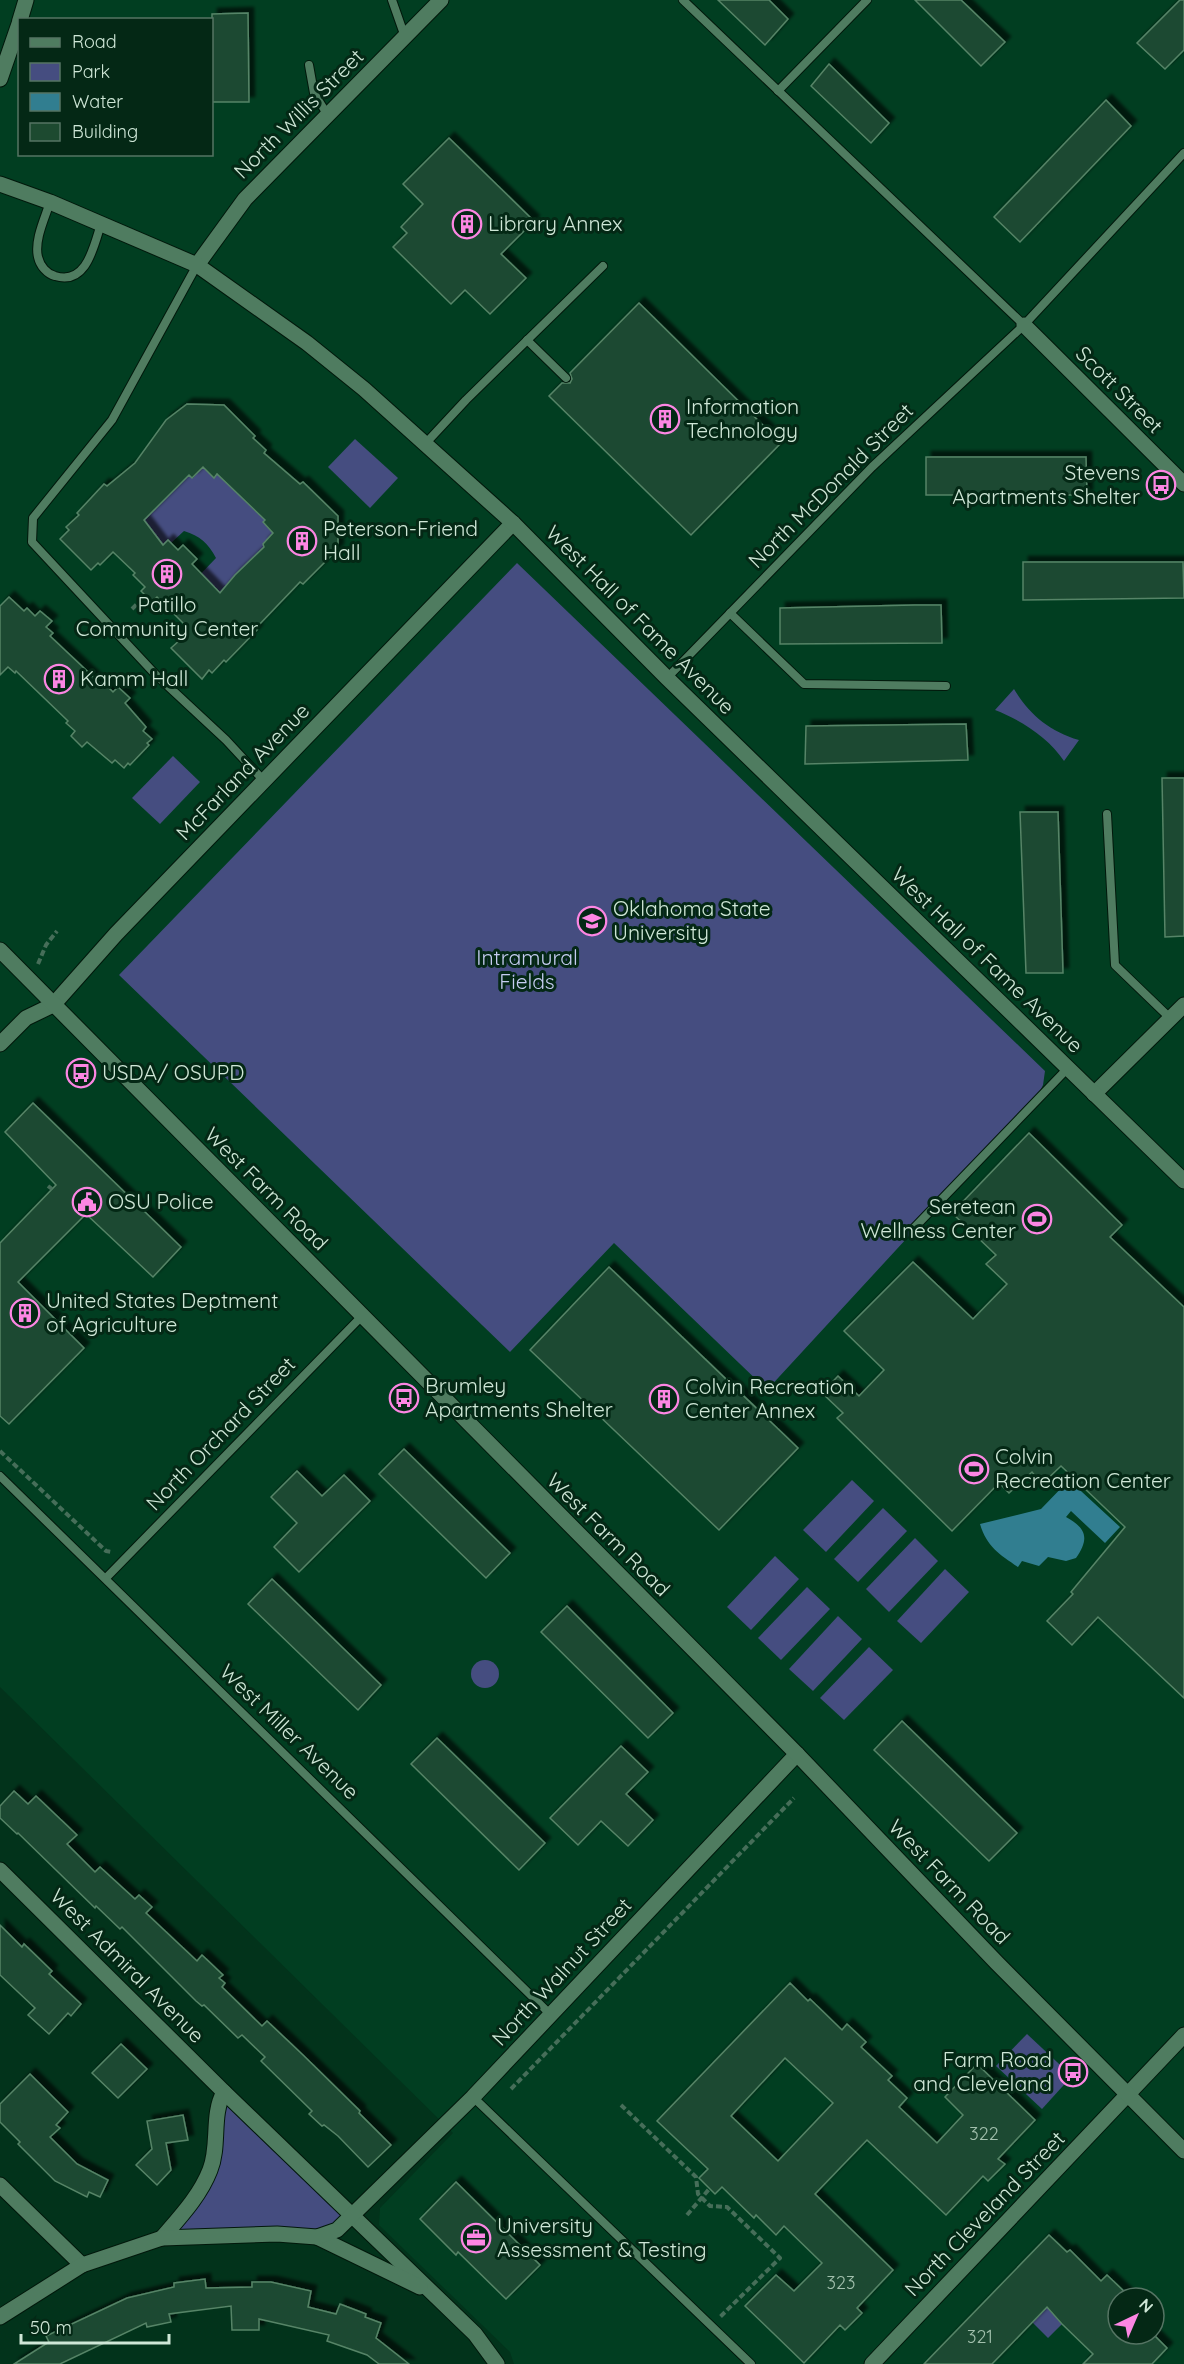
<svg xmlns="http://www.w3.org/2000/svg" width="1184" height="2364" font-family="Quicksand,sans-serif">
	<defs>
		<filter id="shadow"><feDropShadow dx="5.5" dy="-5.5" stdDeviation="1.5" flood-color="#0009"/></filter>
	</defs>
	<rect width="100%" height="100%" fill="#02331b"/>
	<path fill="#013e21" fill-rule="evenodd" d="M0 0H1184V2364H514L510 2352 379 2225 380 2208 453 2133 0 1687ZM20 20H212V154H20ZM1118 2298H1154V2334H1118Z"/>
	<g fill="#454d80">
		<path d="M355 439 398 478 370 508 328 467Z"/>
		<path d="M203 467 214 478 217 474 265 520 273 533 264 544V547L220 594 191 584 216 558C208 543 200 536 184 531L171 543 168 540 155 553 144 520 189 475 193 478Z"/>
		<path d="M517 563 1045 1071 1043 1085 1037 1097 767 1390 614 1243 510 1352 119 975Z"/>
		<path d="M1014 689C1030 715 1049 731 1079 740L1064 761C1049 738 1021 720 995 710Z"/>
		<path d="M173 756 200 782 160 824 132 798Z"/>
		<path d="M852 1480 874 1501 826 1552 803 1530Z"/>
		<path d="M883 1508 907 1531 858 1582 834 1559Z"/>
		<path d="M915 1538 938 1561 889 1612 866 1589Z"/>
		<path d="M775 1556 799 1579 751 1630 727 1607Z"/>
		<path d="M945 1569 969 1592 921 1643 897 1621Z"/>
		<path d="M807 1587 830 1609 781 1660 758 1638Z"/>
		<path d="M838 1616 862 1639 813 1691 789 1669Z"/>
		<path d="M869 1647 893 1670 844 1720 820 1698Z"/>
		<circle cx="485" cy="1674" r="14"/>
		<path d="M1027 2034 1072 2076 1042 2109 996 2066Z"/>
		<path d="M224 2092 353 2215 337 2230 162 2238 211 2169Z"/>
		<path d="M1050 2304 1064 2318 1060 2322 1062 2324 1048 2338 1032 2322Z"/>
	</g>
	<path fill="#317e90" d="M1069 1480 1120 1527 1105 1543 1071 1511 1066 1517C1086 1528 1090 1538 1076 1558L1066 1561 1048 1557 1039 1566 1022 1561 1018 1567C999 1554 987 1547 980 1524L1041 1509Z"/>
	<g fill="#1d4a30" stroke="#568467" stroke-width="1.5" fill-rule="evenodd" filter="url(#shadow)">
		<path d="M718 0H769L788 19 765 45Z"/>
		<path d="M915 0H961L1005 42 981 66Z"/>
		<path d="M1180 0H1184V50L1165 69 1137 43Z"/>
		<path d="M248 13 249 102H212V14Z"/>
		<path d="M829 64 889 123 871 143 811 86Z"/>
		<path d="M1106 100 1131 126 1020 242 994 217Z"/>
		<path d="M449 138 534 221 501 254 526 278 490 314 465 290 451 304 393 247 407 233 401 227 423 204 403 184Z"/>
		<path d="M639 303 781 443 691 535 549 396 562 383H570L572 379 570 373Z"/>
		<path d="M187 404 224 405 255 436 253 438 266 450 264 453 300 484 303 482 338 516V549L303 584 300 582 255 629 257 630 226 662 224 660 212 673 209 670 202 679 171 648 180 640 177 637 187 627 157 597 152 602 141 591 145 587 133 575 135 573 113 552 100 565 98 563 91 570 60 539 69 530 66 527 79 515 77 513 104 484 107 486 135 463 166 420ZM203 467 214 478 217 474 265 520 263 522 273 533 263 544 264 547 235 575 220 593 192 564 197 559 183 545 178 550 168 540 163 545 144 520 189 475 192 478Z"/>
		<path d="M926 457H1086L1087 495H926Z"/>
		<path d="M1023 562H1183L1184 598 1023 600Z"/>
		<path d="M9 597 24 611 27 608 35 616 40 611 52 621 46 627 53 633 50 636 102 685 104 683 113 692 118 687 130 698 125 703 146 727 143 731 152 739 147 743 149 745 130 765 128 763 124 768 115 760 112 763 87 742 82 747 71 736 75 731 66 723 68 721 16 671 15 673 8 667 0 675V606Z"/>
		<path d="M915 605H941L942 643 780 644V608Z"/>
		<path d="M966 724 968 760 805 764 806 726Z"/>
		<path d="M1162 778H1184V936L1165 937Z"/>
		<path d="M1020 812H1058L1063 973H1026Z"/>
		<path d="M33 1103 181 1247 153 1277 86 1214 18 1282 84 1348 9 1424 0 1416V1243L56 1185 5 1132Z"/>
		<path d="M1029 1133 1122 1225 1110 1237 1184 1307V1698L1098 1617 1072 1645 1047 1621 1073 1594 1071 1592 1125 1527 1061 1466 1042 1484 1032 1472 1009 1493 999 1483 952 1531 837 1418 843 1413 822 1393 838 1376 859 1396 884 1370 844 1331 913 1262 973 1319 1007 1284 986 1264 996 1255 952 1213Z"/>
		<path d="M609 1267 798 1448 719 1530 530 1350Z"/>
		<path d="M404 1449 510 1553 486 1578 379 1474Z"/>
		<path d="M297 1471 322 1496 344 1475 370 1501 299 1572 274 1547 297 1523 271 1497Z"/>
		<path d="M272 1579 381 1685 358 1710 248 1604Z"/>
		<path d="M567 1606 673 1713 648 1738 541 1632Z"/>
		<path d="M902 1721 1017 1833 989 1861 874 1750Z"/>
		<path d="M437 1738 545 1843 519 1870 411 1764Z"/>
		<path d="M621 1746 648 1772 626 1794 653 1820 628 1846 601 1821 578 1845 550 1818Z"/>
		<path d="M14 1791 28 1804 36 1796 77 1835 67 1844 95 1872 100 1867 135 1899 139 1895 152 1907 146 1913 197 1961 202 1955 223 1975 219 1978 225 1983 222 1987 262 2026 267 2021 303 2055 360 2111 359 2113 391 2145 368 2167 338 2136 324 2125 322 2126 309 2114 312 2111 261 2061 265 2057 242 2035 238 2038 204 2005 202 2006 196 2001 122 1927 120 1929 96 1906 95 1908 18 1833 17 1834 0 1818V1806Z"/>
		<path d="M0 1925 22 1947 24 1944 52 1971 49 1974 81 2004 71 2016 68 2013 49 2034 28 2015 35 2008 0 1975Z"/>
		<path d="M790 1983 808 2001 810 1999 842 2030 847 2024 866 2042 861 2047 892 2076 888 2080 907 2098 899 2107 937 2143 963 2115 945 2097 977 2064 1035 2120 998 2159 1005 2164 988 2181 983 2176 946 2215 867 2140 815 2194 893 2270 857 2308 862 2313 845 2330 840 2325 804 2363 745 2306 776 2275 794 2291 822 2263 784 2226 776 2235 756 2215 754 2218 722 2187 715 2194 699 2178 708 2169 657 2121ZM785 2058 833 2103 778 2161 731 2116Z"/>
		<path d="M121 2044 147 2069 118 2098 92 2073Z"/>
		<path d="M30 2074 68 2112 56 2125 60 2128 50 2137 77 2164 108 2180 100 2197 89 2192 87 2197 55 2181 18 2144 20 2142 0 2122V2104Z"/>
		<path d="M183 2115 188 2140 166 2143 171 2170 157 2185 136 2165 152 2149 147 2121Z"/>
		<path d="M456 2182 540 2265 506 2299 458 2252 456 2255 420 2219Z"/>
		<path d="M1049 2235 1067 2252 1070 2250 1101 2281 1107 2275 1131 2298H1118V2334H1153L1167 2348 1152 2364H1083L1093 2354 1062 2324 1047 2307 992 2364H924Z"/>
		<path d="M205 2279 206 2288 252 2287V2282H271L311 2291 308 2307 336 2314 340 2304 366 2314 365 2317 381 2323 376 2338 409 2364H379L367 2355 327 2341 329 2335 259 2319V2330H232L231 2306 169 2314 171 2322 147 2327 146 2323 60 2364H14L49 2342 46 2336 127 2298 174 2287V2283Z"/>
	</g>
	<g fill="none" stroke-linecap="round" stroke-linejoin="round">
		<g stroke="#02180b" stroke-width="10">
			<g id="lane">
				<path d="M392 0 405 37"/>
				<path d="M683 0 1024 325"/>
				<path d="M309 65 314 93 327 114"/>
				<path d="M778 91 867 0"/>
				<path d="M50 202C45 218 34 240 38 257 40 266 47 274 55 276 87 286 94 245 101 224"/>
				<path d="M197 265 112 420 33 518 32 542 155 674 226 740 264 781"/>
				<path d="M527 340 566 378"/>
				<path d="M426 443 466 400 603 266"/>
				<path d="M730 613 804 684 946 686"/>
				<path d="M667 678 872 467 1024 325 1184 153"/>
				<path d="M1107 814 1115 965 1171 1019"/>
				<path d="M914 1228 1068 1068"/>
				<path d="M0 1476 551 2015"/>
				<path d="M106 1578 363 1315"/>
				<path d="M473 2097 751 2364"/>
			</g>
		</g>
		<g stroke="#02180b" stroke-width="17">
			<g id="street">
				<path d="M20 20 26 0"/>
				<path d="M0 79 20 21"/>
				<path d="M197 265 245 199 441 0"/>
				<path d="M1024 325 1184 484"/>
				<path d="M0 1044 26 1018 53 1005 116 934 513 523"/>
				<path d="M1094 1094 1184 1005"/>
				<path d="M0 1870 224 2092 475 2334 497 2364"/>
				<path d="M0 2185 82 2265"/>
				<path d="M317 2237 420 2287"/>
				<path d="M162 2238C180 2217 200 2196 210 2170 220 2145 211 2115 224 2092"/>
				<path d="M0 2317 82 2265 162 2238 277 2234 317 2237 337 2230 473 2097 797 1754"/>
				<path d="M872 2364 1184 2035"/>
			</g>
		</g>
		<g stroke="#02180b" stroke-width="17">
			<g id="secondary">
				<path d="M0 184 50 202 197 265 307 343 364 389 513 523 667 678 1184 1181"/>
				<path d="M0 950 797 1754 997 1963 1184 2151"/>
			</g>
		</g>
		<g stroke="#466e59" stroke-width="4" stroke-dasharray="6 3" stroke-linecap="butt">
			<path d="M132 609 140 601"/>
			<path d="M38 964 46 945 57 931"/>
			<path d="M48 1186 52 1189"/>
			<path d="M0 1451 106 1551 112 1552"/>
			<path d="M547 1979 553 1985"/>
			<path d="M511 2089 794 1798"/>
			<path d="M621 2105 696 2177 698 2194 710 2206 727 2207 780 2258 720 2317"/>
			<path d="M687 2215 710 2188"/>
		</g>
		<use href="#lane" stroke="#4f7c60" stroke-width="8"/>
		<use href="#street" stroke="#4f7c60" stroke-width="15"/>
		<use href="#secondary" stroke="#4f7c60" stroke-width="15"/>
	</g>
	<defs>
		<g id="building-ring" transform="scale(1.5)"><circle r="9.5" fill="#042815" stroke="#fc86e3" stroke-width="1.5"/><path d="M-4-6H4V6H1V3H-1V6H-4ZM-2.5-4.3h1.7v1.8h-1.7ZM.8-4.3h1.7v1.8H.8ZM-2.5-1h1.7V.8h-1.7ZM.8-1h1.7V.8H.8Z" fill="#fc86e3"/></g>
		<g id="bus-ring" transform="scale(1.5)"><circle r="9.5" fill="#042815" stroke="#fc86e3" stroke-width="1.5"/><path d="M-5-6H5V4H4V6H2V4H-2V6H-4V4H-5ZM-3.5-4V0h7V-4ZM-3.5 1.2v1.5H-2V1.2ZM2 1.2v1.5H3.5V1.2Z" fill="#fc86e3"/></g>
		<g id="university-ring" transform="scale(1.5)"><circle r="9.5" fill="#042815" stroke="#fc86e3" stroke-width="1.5"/><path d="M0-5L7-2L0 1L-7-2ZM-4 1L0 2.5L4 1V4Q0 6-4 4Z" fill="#fc86e3"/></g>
		<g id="civic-ring" transform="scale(1.5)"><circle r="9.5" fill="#042815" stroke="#fc86e3" stroke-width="1.5"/><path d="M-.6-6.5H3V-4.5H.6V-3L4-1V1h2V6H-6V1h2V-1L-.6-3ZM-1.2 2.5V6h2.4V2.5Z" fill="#fc86e3"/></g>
		<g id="stadium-ring" transform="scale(1.5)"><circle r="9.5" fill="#042815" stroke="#fc86e3" stroke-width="1.5"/><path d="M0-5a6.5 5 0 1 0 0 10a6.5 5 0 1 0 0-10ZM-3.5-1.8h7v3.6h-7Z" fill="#fc86e3"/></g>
		<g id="office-ring" transform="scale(1.5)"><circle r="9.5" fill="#042815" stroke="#fc86e3" stroke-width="1.5"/><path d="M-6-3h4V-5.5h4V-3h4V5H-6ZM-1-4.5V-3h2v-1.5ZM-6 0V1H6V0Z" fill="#fc86e3"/></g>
	</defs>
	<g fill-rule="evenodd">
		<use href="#building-ring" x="467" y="224"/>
		<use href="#building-ring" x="665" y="419"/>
		<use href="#bus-ring" x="1161" y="485"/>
		<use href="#building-ring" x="302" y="541"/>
		<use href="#building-ring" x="167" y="574"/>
		<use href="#building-ring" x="59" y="679"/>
		<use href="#university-ring" x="592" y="921"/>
		<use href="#bus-ring" x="81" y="1073"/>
		<use href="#civic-ring" x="87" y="1202"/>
		<use href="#stadium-ring" x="1037" y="1219"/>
		<use href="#building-ring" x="25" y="1313"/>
		<use href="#bus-ring" x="404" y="1398"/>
		<use href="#building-ring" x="664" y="1399"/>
		<use href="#stadium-ring" x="974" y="1469"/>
		<use href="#bus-ring" x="1073" y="2072"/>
		<use href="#office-ring" x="476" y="2238"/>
	</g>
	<g text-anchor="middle" stroke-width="6" stroke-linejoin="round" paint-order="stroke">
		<g font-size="18" fill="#a2c0ad">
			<text x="984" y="2140">322</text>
			<text x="841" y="2289">323</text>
			<text x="980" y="2343">321</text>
		</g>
		<g font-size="21" fill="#cfe7d7" stroke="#042815">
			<text transform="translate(299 114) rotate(-45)" y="7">North Willis Street</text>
			<text transform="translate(1119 390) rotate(45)" y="7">Scott Street</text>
			<text transform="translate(831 486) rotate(-45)" y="7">North McDonald Street</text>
			<text transform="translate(640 620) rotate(45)" y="7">West Hall of Fame Avenue</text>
			<text transform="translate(243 772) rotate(-46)" y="7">McFarland Avenue</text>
			<text transform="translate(987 960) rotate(44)" y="7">West Hall of Fame Avenue</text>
			<text transform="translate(266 1189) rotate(45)" y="7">West Farm Road</text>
			<text transform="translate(221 1434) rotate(-46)" y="7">North Orchard Street</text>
			<text transform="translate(608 1535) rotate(45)" y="7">West Farm Road</text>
			<text transform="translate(289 1732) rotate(44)" y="7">West Miller Avenue</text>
			<text transform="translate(949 1882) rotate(46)" y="7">West Farm Road</text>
			<text transform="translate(127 1966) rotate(45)" y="7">West Admiral Avenue</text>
			<text transform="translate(562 1972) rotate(-47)" y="7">North Walnut Street</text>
			<text transform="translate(985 2214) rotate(-46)" y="7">North Cleveland Street</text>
		</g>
		<g font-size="21" fill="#cfe7d7" stroke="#042815" text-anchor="start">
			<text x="488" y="231">Library Annex</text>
			<text x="686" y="414">Information<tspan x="686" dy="24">Technology</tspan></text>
			<text x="1140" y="480" text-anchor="end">Stevens<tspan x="1140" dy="24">Apartments Shelter</tspan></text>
			<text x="323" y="536">Peterson-Friend<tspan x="323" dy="24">Hall</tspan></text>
			<text x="167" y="612" text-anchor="middle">Patillo<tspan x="167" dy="24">Community Center</tspan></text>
			<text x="80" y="686">Kamm Hall</text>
			<text x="613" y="916">Oklahoma State<tspan x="613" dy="24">University</tspan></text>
			<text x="102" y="1080">USDA/ OSUPD</text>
			<text x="108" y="1209">OSU Police</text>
			<text x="1016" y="1214" text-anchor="end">Seretean<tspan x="1016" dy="24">Wellness Center</tspan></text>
			<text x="46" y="1308">United States Deptment<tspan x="46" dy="24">of Agriculture</tspan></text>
			<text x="425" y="1393">Brumley<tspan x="425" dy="24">Apartments Shelter</tspan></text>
			<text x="685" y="1394">Colvin Recreation<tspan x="685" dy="24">Center Annex</tspan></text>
			<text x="995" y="1464">Colvin<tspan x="995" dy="24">Recreation Center</tspan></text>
			<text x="1052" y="2067" text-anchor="end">Farm Road<tspan x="1052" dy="24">and Cleveland</tspan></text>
			<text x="497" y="2233">University<tspan x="497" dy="24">Assessment &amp; Testing</tspan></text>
		</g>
		<g font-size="21" fill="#c6cdf2" stroke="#042815">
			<text x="527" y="965">Intramural<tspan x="527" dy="24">Fields</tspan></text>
		</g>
	</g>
	<rect x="18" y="18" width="195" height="138" fill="#042815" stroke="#557463" stroke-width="1.5"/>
	<rect x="30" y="38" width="30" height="9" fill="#4f7c60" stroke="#557463" stroke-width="1.5"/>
	<text x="72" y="48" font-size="18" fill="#cfe7d7">Road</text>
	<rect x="30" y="63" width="30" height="18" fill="#454d80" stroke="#557463" stroke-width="1.5"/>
	<text x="72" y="78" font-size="18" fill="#cfe7d7">Park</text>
	<rect x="30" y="93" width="30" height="18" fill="#317e90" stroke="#557463" stroke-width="1.5"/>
	<text x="72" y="108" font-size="18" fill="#cfe7d7">Water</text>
	<rect x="30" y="123" width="30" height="18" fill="#1d4a30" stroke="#557463" stroke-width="1.5"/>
	<text x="72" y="138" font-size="18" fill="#cfe7d7">Building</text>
	<g transform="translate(1136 2316) rotate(44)"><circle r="28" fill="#042815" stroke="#557463" stroke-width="1.5"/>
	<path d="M0-4.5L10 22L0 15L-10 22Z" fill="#fc86e3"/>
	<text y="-9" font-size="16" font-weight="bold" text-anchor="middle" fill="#cfe7d7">N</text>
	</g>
	<path d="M21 2334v9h148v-9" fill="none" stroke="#cfe7d7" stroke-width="3"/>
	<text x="30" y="2334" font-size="18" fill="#cfe7d7" stroke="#042815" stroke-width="4.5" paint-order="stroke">50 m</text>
</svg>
